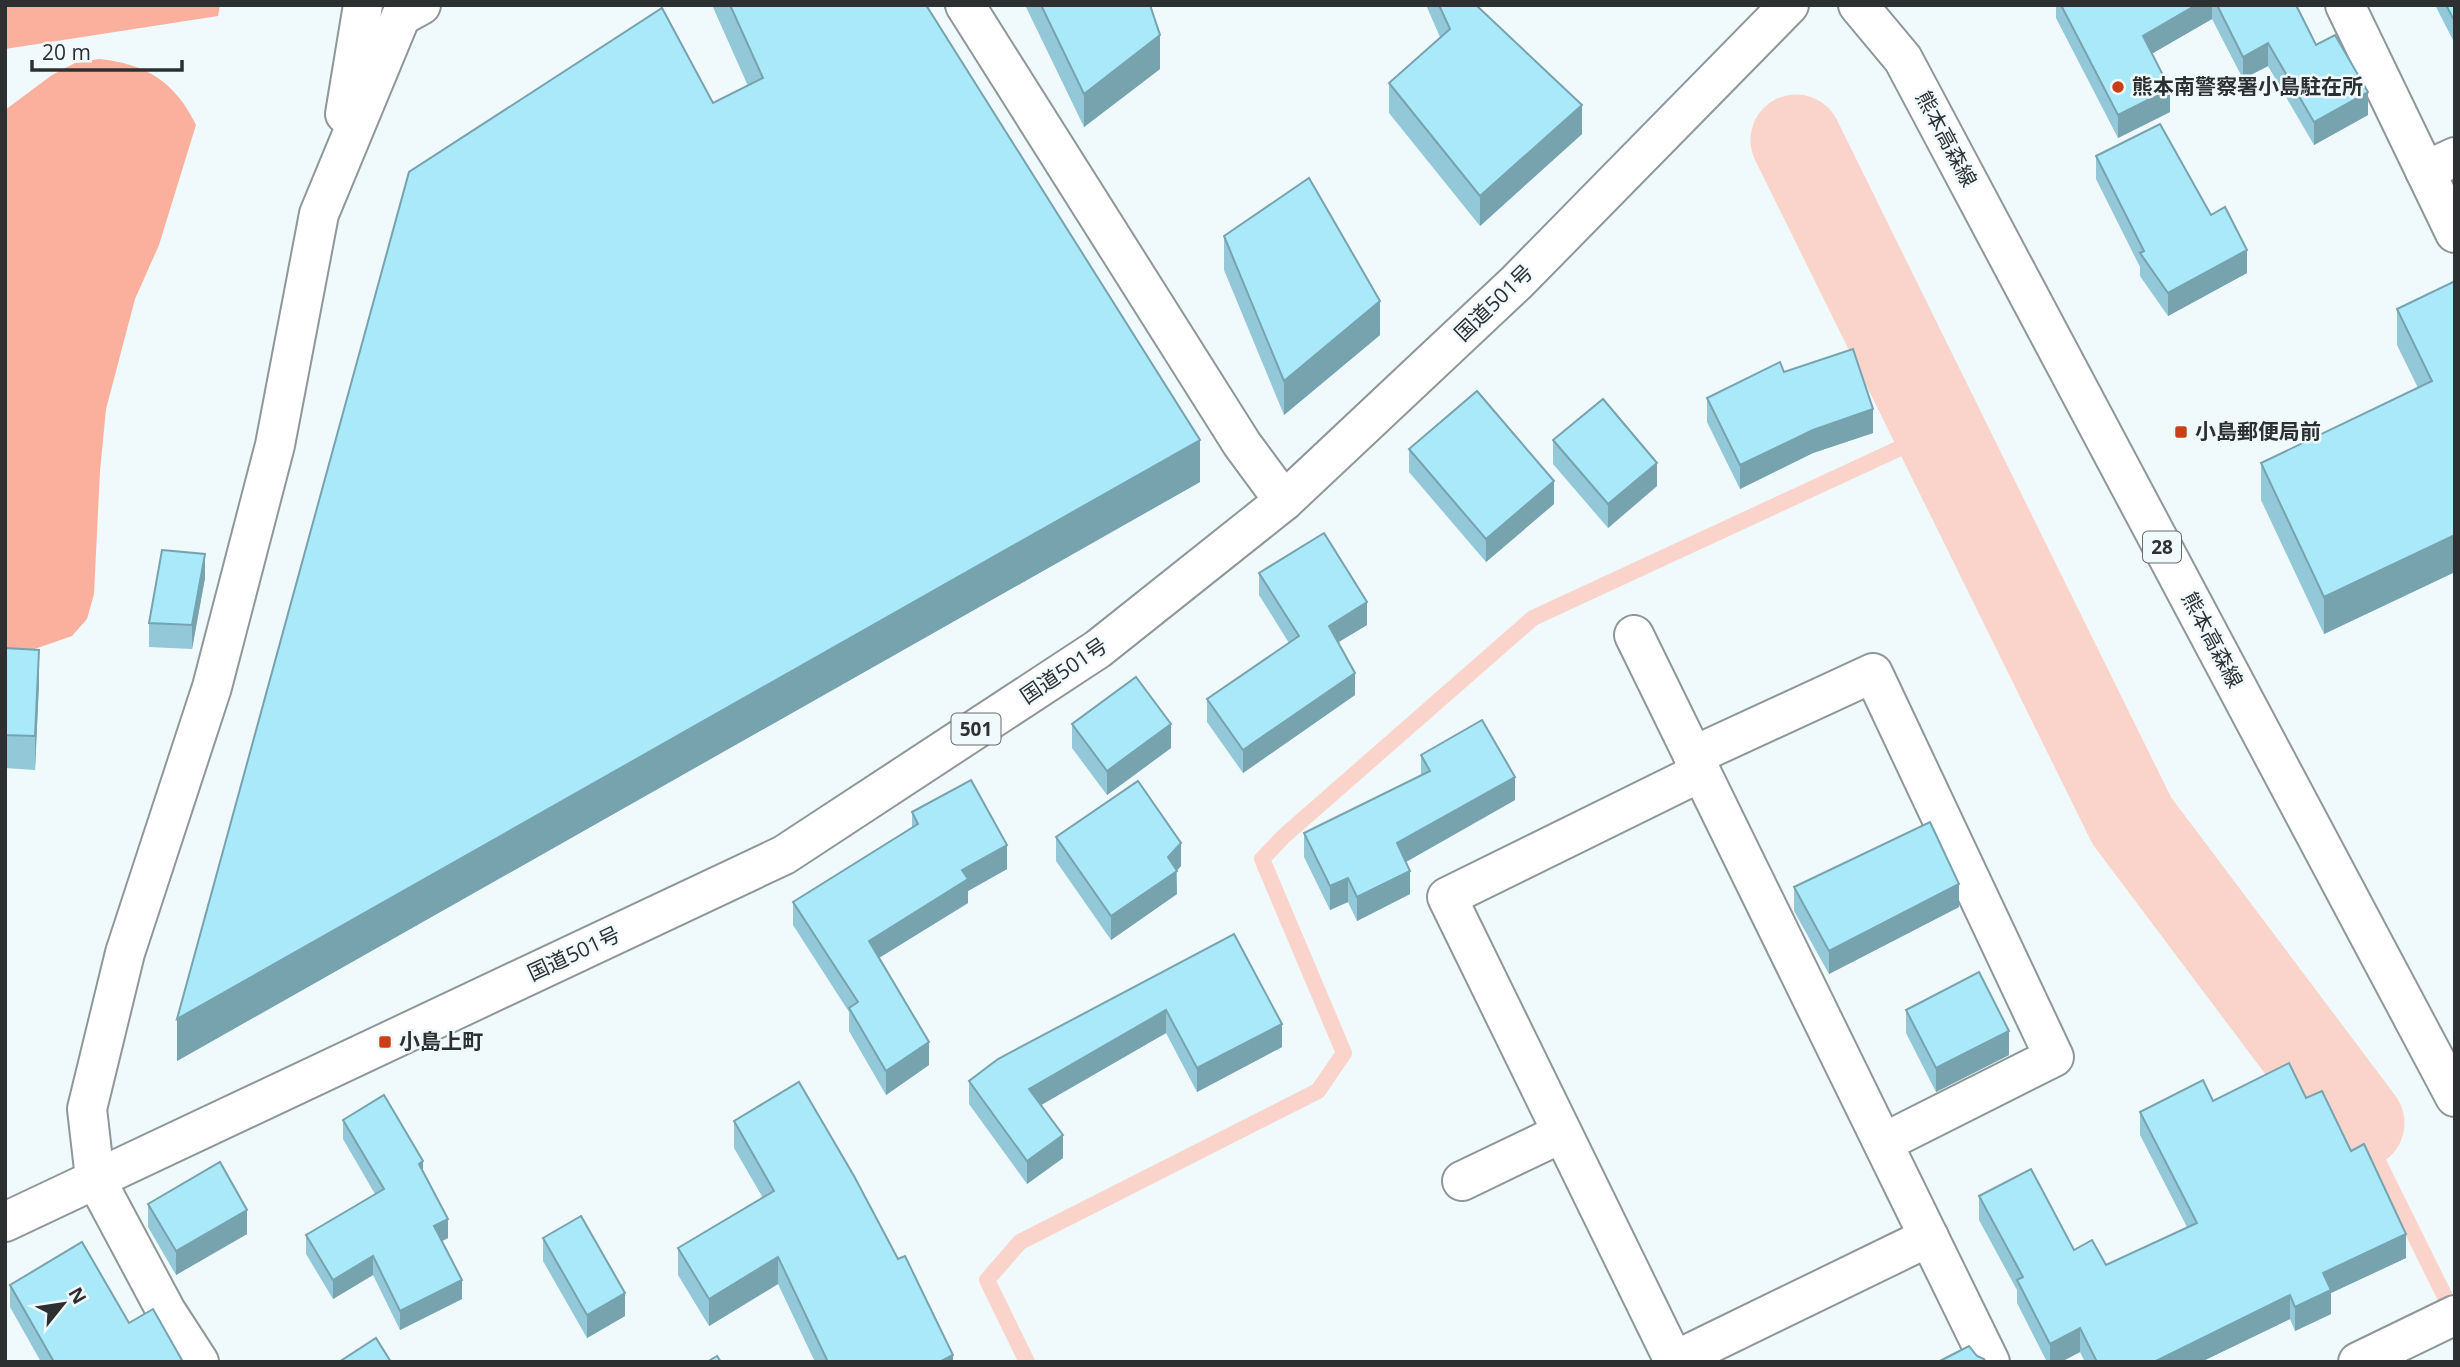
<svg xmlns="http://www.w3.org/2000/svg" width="2460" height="1367" font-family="'Open Sans','Noto Sans JP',sans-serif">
	<rect width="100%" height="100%" fill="#f0f9fb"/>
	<g fill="#fab09c">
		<path d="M5 5H220L218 16 5 49Z"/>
		<path d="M99 59C147 64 175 82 196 125L159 245 135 299 106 409 100 471 94 594 87 619 72 636 23 653 5 652V110L52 75 75 63Z"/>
	</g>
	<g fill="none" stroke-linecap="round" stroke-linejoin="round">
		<g stroke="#fad4ca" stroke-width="16">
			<path d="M2359 1123 2454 1315"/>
			<path d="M1027 1362 987 1280 1020 1242 1318 1091 1344 1053 1262 859 1284 836 1533 618 1939 430"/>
		</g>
		<path stroke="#fad4ca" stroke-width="91" d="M1796 140 2132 821 2359 1123"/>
		<g stroke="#8f9799" stroke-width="42">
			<g id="minor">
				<path d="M965 5 1242 444 1284 501"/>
				<path d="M2345 5 2455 233"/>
				<path d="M345 114 363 5"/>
				<path d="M2425 171 2455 157"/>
				<path d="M1634 635 1990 1362"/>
				<path d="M1693 756 1873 673 2054 1057 1883 1143"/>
				<path d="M1462 1181 1562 1133"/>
				<path d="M1674 1361 1447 897 1701 772"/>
				<path d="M199 1362 166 1311 95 1178 87 1109 125 953 212 687 275 445 319 214 401 16 421 5"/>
				<path d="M1672 1362 1929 1237"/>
				<path d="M2358 1362 2455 1315"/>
			</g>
		</g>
		<g stroke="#8f9799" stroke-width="42">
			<path id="primary" d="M1858 5 1903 59 2455 1097"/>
		</g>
		<g stroke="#8f9799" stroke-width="42">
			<path id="trunk" d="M5 1222 784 855 1098 649 1284 501 1517 282 1789 5"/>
		</g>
		<use href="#minor" stroke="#fff" stroke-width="38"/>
		<use href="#primary" stroke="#fff" stroke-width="38"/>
		<use href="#trunk" stroke="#fff" stroke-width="38"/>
	</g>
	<g fill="#92c8d7">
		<path d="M712 5H926L1200 482 177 1061 713 103 748 86Z"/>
		<path d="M1025 5H1150L1160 69 1084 127Z"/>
		<path d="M1426 5H1476L1582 134 1480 226 1389 113V83L1440 37Z"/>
		<path d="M2056 5H2296L2316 45 2368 115 2314 145 2268 66 2243 79 2212 19 2152 53 2170 112 2118 138 2056 18Z"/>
		<path d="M2435 5H2455V44Z"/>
		<path d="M2096 156 2211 215 2247 273 2168 316 2140 276V267L2096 179Z"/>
		<path d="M1224 236 1380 335 1284 415 1224 270Z"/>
		<path d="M2455 281V572L2324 634 2261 500V463L2418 388 2397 345V309Z"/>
		<path d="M1707 398 1873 433 1813 453 1740 489 1707 422Z"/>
		<path d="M1553 440 1657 486 1608 528 1553 464Z"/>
		<path d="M1409 449 1554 504 1486 562 1409 472Z"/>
		<path d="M1259 573 1367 625 1338 642 1355 695 1243 773 1207 722V699L1289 643 1259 595Z"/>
		<path d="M205 578 192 649 149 647V623Z"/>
		<path d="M5 648 39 683 35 770 5 768Z"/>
		<path d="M1072 724 1171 748 1107 795 1072 748Z"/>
		<path d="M1421 755 1515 800 1406 862 1410 894 1357 921 1348 902 1330 910 1304 857V833L1421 776Z"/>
		<path d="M912 812 1007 869 968 891V903L879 958 929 1065 886 1095 849 1031V1012L793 925V902L912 827Z"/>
		<path d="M1056 837 1181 866 1177 871V894L1111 940 1056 861Z"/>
		<path d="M1794 887 1959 907 1829 974 1794 911Z"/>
		<path d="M1234 934 1282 1047 1197 1092 1166 1033 1041 1105 1063 1158 1027 1184 969 1104V1081Z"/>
		<path d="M1906 1010 2009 1055 1936 1092 1906 1033Z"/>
		<path d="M2306 1098 2351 1151 2406 1258 2331 1293V1314L2295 1331 2290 1319 2201 1362H2085L2080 1352 2061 1362H2047L2017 1303V1290L1979 1220V1196L2074 1250 2106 1265 2187 1227 2140 1135V1112L2213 1101Z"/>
		<path d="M343 1120 423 1173 448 1238 442 1241 462 1299 400 1330 373 1275 333 1299 306 1254V1235L375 1194 343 1139Z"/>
		<path d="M734 1121 898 1259 953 1362H815L778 1284 709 1326 678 1275V1248L763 1198 734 1148Z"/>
		<path d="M148 1204 247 1234 176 1275 148 1227Z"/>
		<path d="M543 1238 625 1316 587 1338 543 1261Z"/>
		<path d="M10 1285 129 1323 183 1362H41L10 1307Z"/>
	</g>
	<g fill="#77a3af">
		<path d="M2196 5H2212V19L2143 59V36Z"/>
		<path d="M1160 35V69L1084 127V94Z"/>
		<path d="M2268 43V66L2243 79V57Z"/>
		<path d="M2170 89V112L2118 138V115Z"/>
		<path d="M2368 92V115L2314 145V122Z"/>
		<path d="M1582 105V134L1480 226V196Z"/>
		<path d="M2247 250V273L2168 316V293Z"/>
		<path d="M1380 301V335L1284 415V381Z"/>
		<path d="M1873 409V433L1813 453 1740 489V465L1813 430Z"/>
		<path d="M1200 440V482L177 1061V1019Z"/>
		<path d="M1657 463V486L1608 528V504Z"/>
		<path d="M1554 481V504L1486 562V539Z"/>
		<path d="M2455 535V572L2324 634V597Z"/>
		<path d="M205 554V578L192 649V625Z"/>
		<path d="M1367 602V625L1329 648V626Z"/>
		<path d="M39 650V683L35 770V736Z"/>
		<path d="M1355 673V695L1243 773V750Z"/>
		<path d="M1171 724V748L1107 795V771Z"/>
		<path d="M1515 777V800L1397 867V843Z"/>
		<path d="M1181 843V866L1176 871 1177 894 1111 940V916Z"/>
		<path d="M1007 845V869L968 891V903L869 964V941L962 870Z"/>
		<path d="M1410 871V894L1357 921V897Z"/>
		<path d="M1348 878V902L1330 910V886Z"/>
		<path d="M1959 884V907L1829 974V951Z"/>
		<path d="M1166 1010V1033L1029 1112V1089Z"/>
		<path d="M1282 1024V1047L1197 1092V1068Z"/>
		<path d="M2009 1031V1055L1936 1092V1068Z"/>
		<path d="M929 1042V1065L886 1095V1071Z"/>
		<path d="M1063 1135V1158L1027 1184V1161Z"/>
		<path d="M423 1161V1180L419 1164Z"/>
		<path d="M247 1210V1234L176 1275V1251Z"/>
		<path d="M448 1219V1238L434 1245V1226Z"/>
		<path d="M2406 1234V1258L2331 1293V1314L2295 1331V1307L2323 1273Z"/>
		<path d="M373 1256V1275L333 1299V1280Z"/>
		<path d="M778 1257V1284L709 1326V1299Z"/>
		<path d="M462 1280V1299L400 1330V1311Z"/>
		<path d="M625 1293V1316L587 1338V1315Z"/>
		<path d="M2290 1295V1319L2201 1362H2153Z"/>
		<path d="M2080 1328V1352L2061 1362H2050V1344Z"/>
		<path d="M953 1355V1362H941V1361Z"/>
	</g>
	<g fill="#aae9fa" stroke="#77a3af" stroke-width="2">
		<path d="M730 5H926L1200 440 177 1019 409 172 662 8 713 103 763 78Z"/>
		<path d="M1041 5H1150L1160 35 1084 94Z"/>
		<path d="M1439 5H1476L1582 105 1480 196 1389 83 1450 29Z"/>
		<path d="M2061 5H2196L2143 36 2170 89 2118 115Z"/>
		<path d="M2217 5H2296L2316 45 2335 35 2368 92 2314 122 2268 43 2243 57Z"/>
		<path d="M2446 5H2455V22Z"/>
		<path d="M2160 124 2211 215 2225 207 2247 250 2168 293 2140 253 2144 251 2096 156Z"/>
		<path d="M1309 178 1380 301 1284 381 1224 236Z"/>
		<path d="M2455 281V535L2324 597 2261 463 2432 381 2397 309Z"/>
		<path d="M1853 349 1873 409 1813 430 1740 465 1707 398 1780 362 1784 372Z"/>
		<path d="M1477 391 1554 481 1486 539 1409 449Z"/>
		<path d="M1603 399 1657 463 1608 504 1553 440Z"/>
		<path d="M1324 533 1367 602 1329 626 1355 673 1243 750 1207 699 1299 636 1259 573Z"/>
		<path d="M162 550 205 554 192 625 149 623Z"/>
		<path d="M5 648 39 650 35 736 5 735Z"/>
		<path d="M1136 677 1171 724 1107 771 1072 724Z"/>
		<path d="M1482 720 1515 777 1397 843 1410 871 1357 897 1348 878 1330 886 1304 833 1430 771 1421 755Z"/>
		<path d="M971 780 1007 845 962 870 968 879 869 941 929 1042 886 1071 849 1008 858 1002 793 902 918 824 912 812Z"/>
		<path d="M1138 781 1181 843 1168 857 1177 871 1111 916 1056 837Z"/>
		<path d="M1930 822 1959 884 1829 951 1794 887Z"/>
		<path d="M1234 934 1282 1024 1197 1068 1166 1010 1029 1089 1063 1135 1027 1161 969 1081 998 1059Z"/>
		<path d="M1979 972 2009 1031 1936 1068 1906 1010Z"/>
		<path d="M2289 1063 2306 1098 2322 1091 2351 1151 2364 1144 2406 1234 2323 1273 2331 1290 2295 1307 2290 1295 2154 1362H2097L2080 1328 2050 1344 2017 1280 2023 1277 1979 1196 2031 1169 2074 1250 2092 1240 2106 1265 2197 1223 2140 1112 2203 1080 2213 1101Z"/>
		<path d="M799 1082 854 1176 898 1259 905 1256 953 1355 941 1361 942 1362H828L778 1257 709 1299 678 1248 774 1191 734 1121Z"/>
		<path d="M384 1095 423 1161 419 1164 448 1219 434 1226 462 1280 400 1311 373 1256 333 1280 306 1235 384 1189 343 1120Z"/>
		<path d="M220 1162 247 1210 176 1251 148 1204Z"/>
		<path d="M581 1216 625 1293 587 1315 543 1238Z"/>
		<path d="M82 1242 129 1323 153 1309 183 1362H54L10 1285Z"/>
		<path d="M376 1338 391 1362H339Z"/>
		<path d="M1969 1346 1977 1356 1984 1359 1986 1362H1938Z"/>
		<path d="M717 1356 721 1362H707Z"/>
	</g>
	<g fill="#c94018" stroke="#f0f9fb" stroke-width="2.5">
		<circle cx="2118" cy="87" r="7"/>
		<rect x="2174" y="425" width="14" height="14" rx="3.5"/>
		<rect x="378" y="1035" width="14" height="14" rx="3.5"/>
	</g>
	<g text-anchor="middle" stroke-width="5" stroke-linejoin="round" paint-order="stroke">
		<g fill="#f0f9fb" stroke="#686c6e" stroke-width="2">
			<rect x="2143" y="531.5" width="38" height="31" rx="5"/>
			<rect x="951.5" y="713.5" width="49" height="31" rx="5"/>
		</g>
		<g font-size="19" font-weight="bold" fill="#2d3031">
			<text x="2162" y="554">28</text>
			<text x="976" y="736">501</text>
		</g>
		<g font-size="21" font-weight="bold" fill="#2d3031" stroke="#f0f9fb" text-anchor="start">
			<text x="2132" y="94">熊本南警察署小島駐在所</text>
			<text x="2195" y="439">小島郵便局前</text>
			<text x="399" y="1049">小島上町</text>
		</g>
		<g font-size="21" fill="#2d3031" stroke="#f0f9fb">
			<text transform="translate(1946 139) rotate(62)" y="7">熊本高森線</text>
			<text transform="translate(1494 303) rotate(-44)" y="7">国道501号</text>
			<text transform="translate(2212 640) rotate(62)" y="7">熊本高森線</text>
			<text transform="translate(1064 671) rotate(-34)" y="7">国道501号</text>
			<text transform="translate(574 954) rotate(-25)" y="7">国道501号</text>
		</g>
	</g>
	<rect width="2460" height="1367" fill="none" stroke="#2d3031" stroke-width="14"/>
	<g transform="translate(63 1304) rotate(60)" stroke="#f0f9fb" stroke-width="5" paint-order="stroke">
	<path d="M0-5L12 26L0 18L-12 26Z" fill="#2d3031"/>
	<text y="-10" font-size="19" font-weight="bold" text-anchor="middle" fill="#2d3031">N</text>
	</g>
	<path d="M32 60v10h150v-10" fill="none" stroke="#2d3031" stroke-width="3.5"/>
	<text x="42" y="60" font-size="21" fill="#2d3031" stroke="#f0f9fb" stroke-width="5" paint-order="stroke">20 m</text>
</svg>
